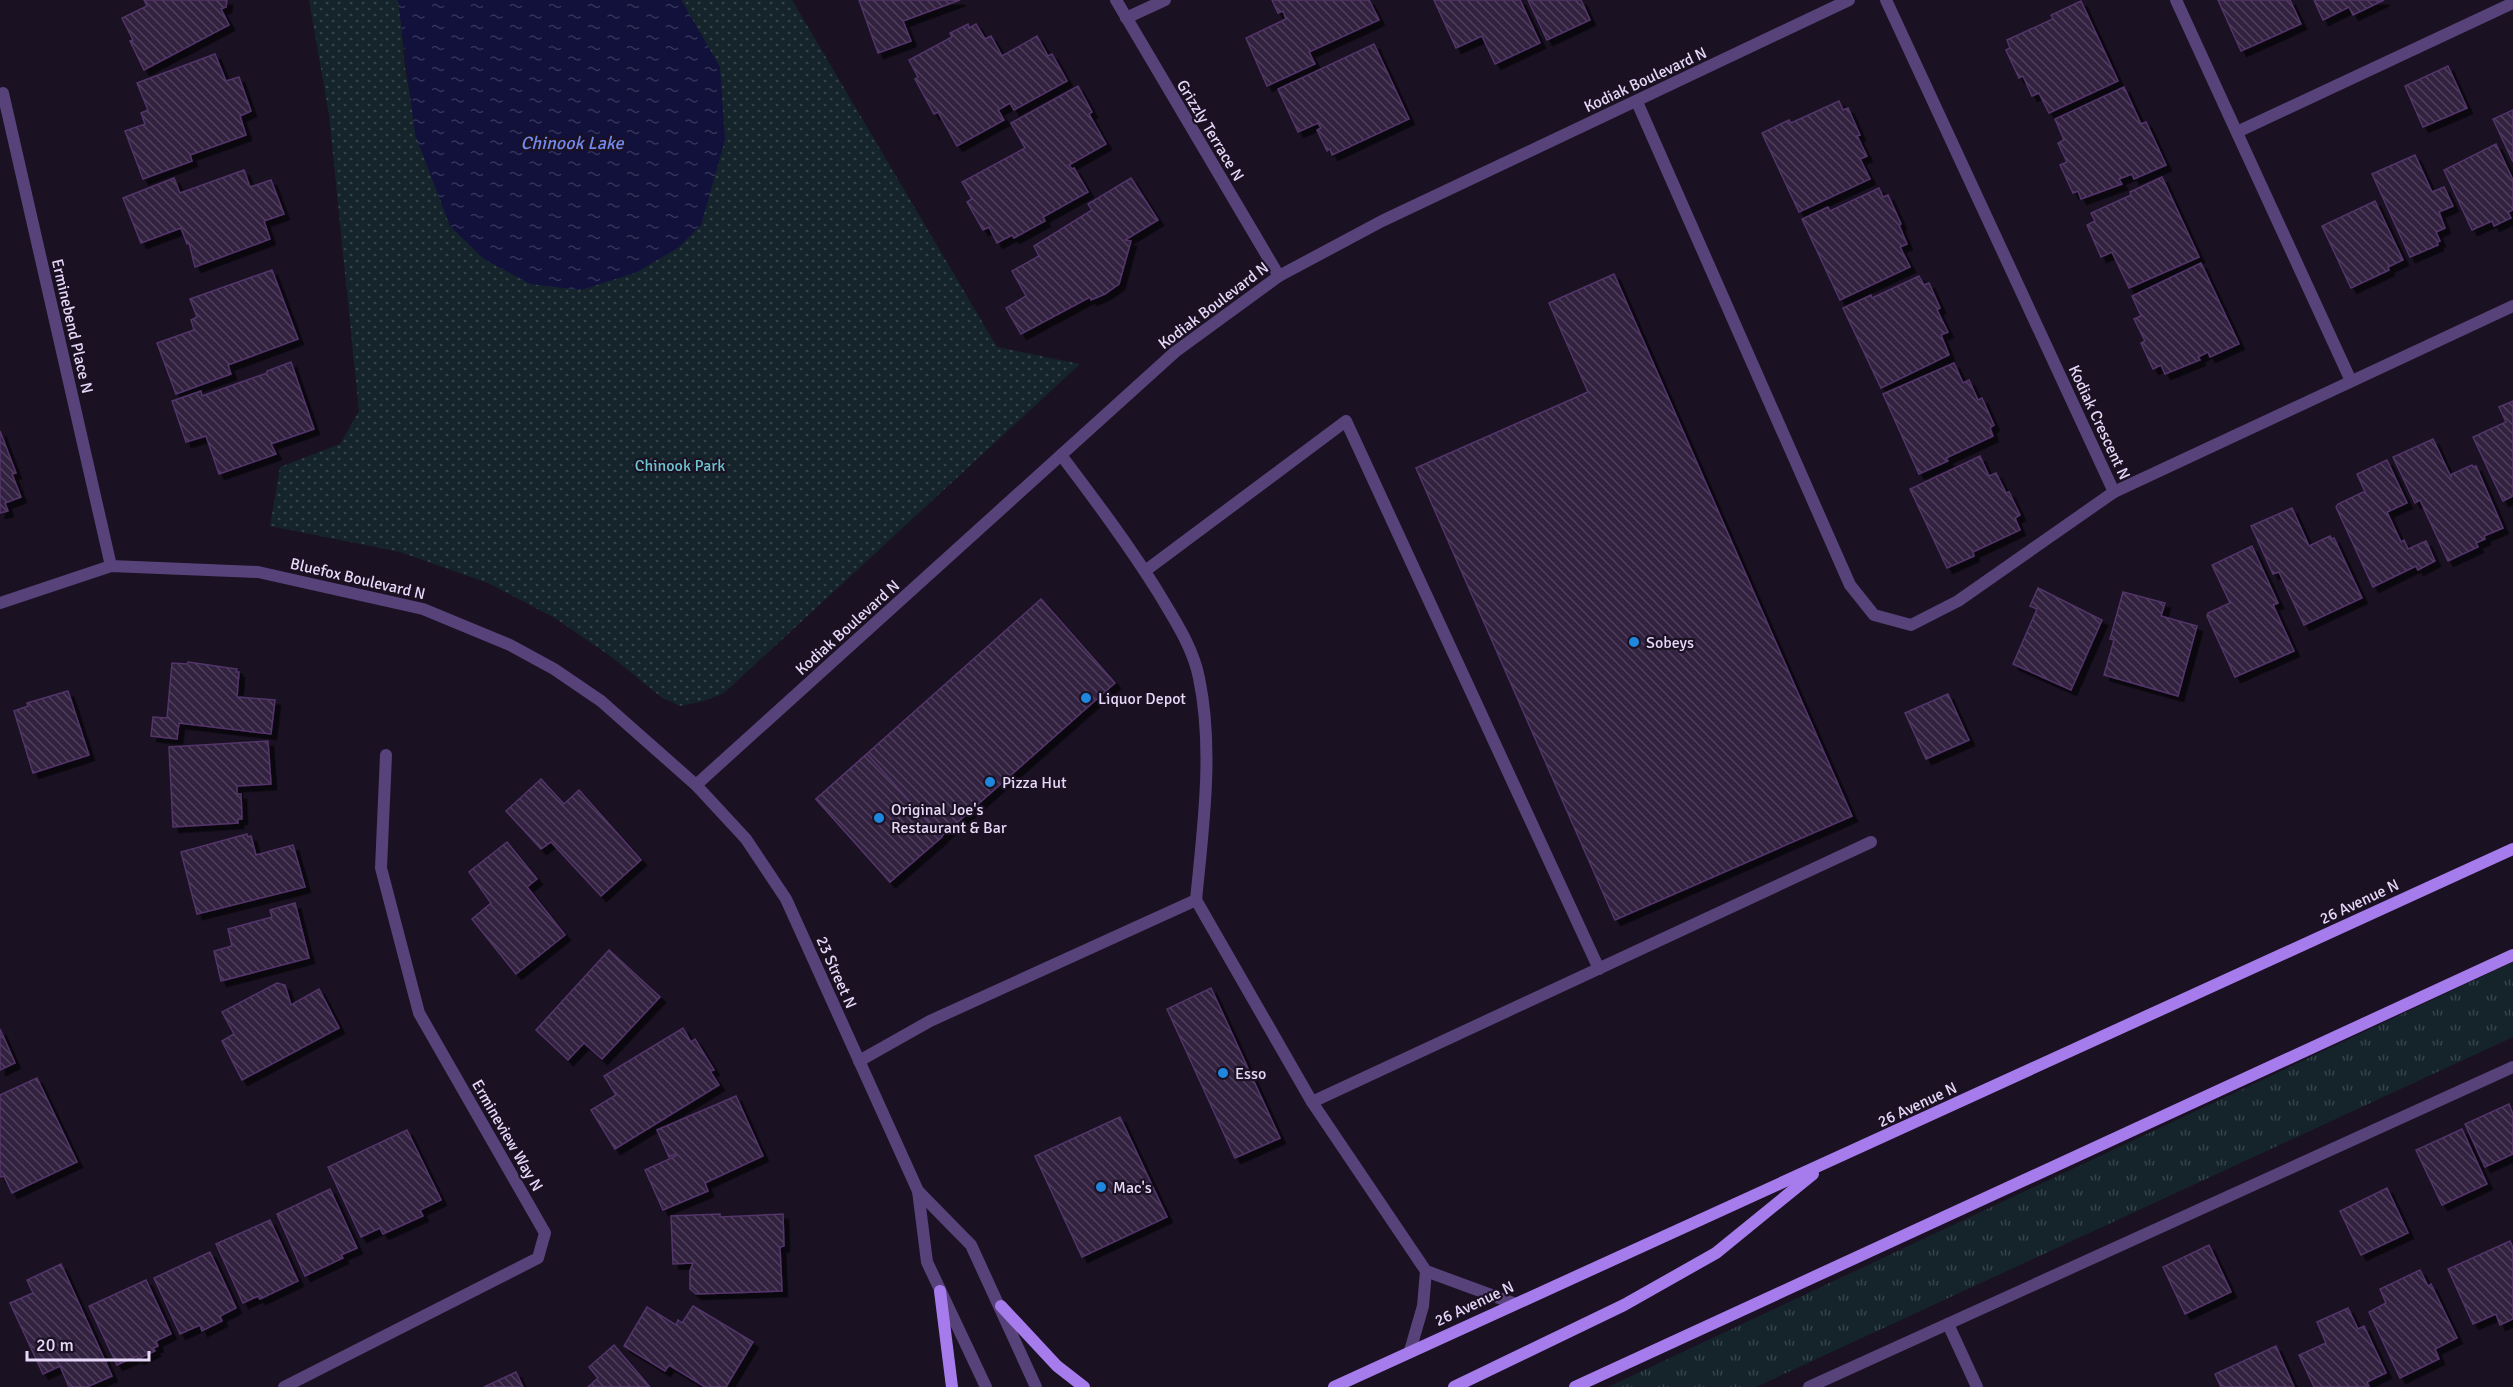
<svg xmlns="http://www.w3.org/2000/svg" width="2513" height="1387" font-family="Signika,sans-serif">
	<defs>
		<pattern id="grass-tufts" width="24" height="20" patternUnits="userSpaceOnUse" patternTransform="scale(1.5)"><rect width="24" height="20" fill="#15242b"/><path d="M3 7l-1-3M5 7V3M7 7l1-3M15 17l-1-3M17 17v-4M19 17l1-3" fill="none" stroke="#37434a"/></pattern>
		<pattern id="park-dots" width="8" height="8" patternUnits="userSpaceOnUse" patternTransform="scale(1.5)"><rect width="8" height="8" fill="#15242b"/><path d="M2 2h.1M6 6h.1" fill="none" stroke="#37434a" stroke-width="1.8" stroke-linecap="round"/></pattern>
		<pattern id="water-ripples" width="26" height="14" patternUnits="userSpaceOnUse" patternTransform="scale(1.5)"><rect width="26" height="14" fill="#11113b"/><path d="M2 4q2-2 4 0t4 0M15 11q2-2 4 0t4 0" fill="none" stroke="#343358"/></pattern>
		<pattern id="building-back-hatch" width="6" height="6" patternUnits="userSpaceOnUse" patternTransform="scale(1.5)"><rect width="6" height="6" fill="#322040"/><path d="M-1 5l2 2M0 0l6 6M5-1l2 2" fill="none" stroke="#50405c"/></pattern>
		<filter id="shadow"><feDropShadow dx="5.5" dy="5.5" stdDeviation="0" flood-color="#0009"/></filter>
	</defs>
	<rect width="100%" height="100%" fill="#1a1122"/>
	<path fill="url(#grass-tufts)" d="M2513 962V1037L1756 1387H1608Z"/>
	<path fill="url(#park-dots)" d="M309 0H398C403 26 402 53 407 79 416 128 433 178 450 226L720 68 681 0H792L997 347 1080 364 724 693 704 701 680 706 661 697 613 658 555 618 488 583 400 552 270 526 280 467 340 444 359 411 329 115Z"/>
	<path fill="url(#water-ripples)" d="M398 0H681L720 67 725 140 701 225 678 248 635 273 581 290 530 284 484 259 450 226 415 134Z"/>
	<g fill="url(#building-back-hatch)" stroke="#523569" stroke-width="1.5" filter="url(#shadow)">
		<path d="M144 0H227L226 7 221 9 229 25 144 70 130 41 133 40 122 18 147 6Z"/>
		<path d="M859 0H960L903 21 911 41 878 53Z"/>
		<path d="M1272 0H1369L1379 20 1309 52 1315 64 1267 86 1246 38 1286 19 1283 11 1278 13Z"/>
		<path d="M1434 0H1520L1540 43 1495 64 1482 36 1456 48Z"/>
		<path d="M1528 0H1581L1590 20 1547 40Z"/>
		<path d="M2218 0H2290L2301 24 2241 51Z"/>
		<path d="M2314 0H2384L2353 15 2349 7 2323 20Z"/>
		<path d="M2081 1 2118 81 2049 113 2039 93 2032 96 2023 76 2019 78 2006 50 2010 48 2007 40 2053 19 2051 15Z"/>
		<path d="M968 24 969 28 976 24 985 39 991 36 1002 56 1037 36 1048 56 1052 54 1067 81 1014 110 1010 103 998 110 1004 120 957 146 938 112 934 114 915 79 918 77 909 60 952 37 950 33Z"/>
		<path d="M1374 44 1409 119 1332 155 1330 149 1327 151 1317 130 1321 128 1318 123 1298 132 1278 89Z"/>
		<path d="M215 54 226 81 239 77 251 111 240 116 246 135 190 155 192 161 143 179 125 131 145 124 141 113 148 110 137 83Z"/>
		<path d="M2448 66 2467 108 2423 127 2405 86Z"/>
		<path d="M1078 86 1092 112 1089 114 1106 144 1069 165 1072 169 1074 168 1088 192 1043 217 1045 221 1014 238 1012 235 997 243 989 227 983 230 967 202 972 199 962 182 1025 148 1011 123Z"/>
		<path d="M2124 87 2141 124 2146 122 2166 165 2134 179 2132 174 2119 179 2122 184 2081 199 2078 191 2073 193 2060 165 2067 162 2058 143 2064 140 2055 119Z"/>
		<path d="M1839 101 1843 110 1848 108 1860 135 1857 136 1867 156 1860 159 1870 179 1799 212 1762 133 1789 120 1791 123Z"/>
		<path d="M2513 110V162L2493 119Z"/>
		<path d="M2496 144 2513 180V210L2508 212 2511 218 2494 226 2492 221 2472 230 2444 170Z"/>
		<path d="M2415 155 2432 192 2444 187 2453 206 2439 212 2445 228 2436 232 2440 241 2437 242 2438 245 2410 257 2372 174Z"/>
		<path d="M244 170 250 187 271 180 284 214 264 221 270 239 195 267 189 243 187 244 181 228 141 243 123 198 174 178 180 193Z"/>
		<path d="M2162 177 2199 257 2129 288 2112 252 2101 257 2087 225 2095 221 2091 213 2131 195 2130 192Z"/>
		<path d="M1131 178 1158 220 1125 240 1131 241 1119 284 1105 294 1091 300 1090 297 1021 334 1006 308 1026 296 1012 271 1039 256 1034 246 1092 210 1088 204Z"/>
		<path d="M1879 188 1883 197 1888 195 1901 224 1899 225 1907 244 1900 247 1910 267 1840 300 1802 219 1828 207 1830 211Z"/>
		<path d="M2375 201 2403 260 2388 267 2389 270 2351 288 2322 226Z"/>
		<path d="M2201 263 2239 344 2210 357 2208 352 2198 357 2200 360 2165 374 2161 365 2153 369 2141 343 2145 341 2134 319 2141 316 2132 296Z"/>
		<path d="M272 270 298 339 228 365 231 374 176 394 157 343 194 330 191 320 197 317 190 299Z"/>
		<path d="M1614 274 1852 816 1615 920 1416 468 1588 392 1549 303Z"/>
		<path d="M1919 276 1924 285 1929 283 1940 308 1937 310 1948 332 1941 335 1949 355 1881 388 1843 308 1871 295 1872 298Z"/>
		<path d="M291 362 314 429 271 444 276 454 219 474 206 436 186 442 172 401 201 391 202 396 267 373V371Z"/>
		<path d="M1954 363 1963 383 1969 380 1978 400 1982 398 1994 425 1990 428 1993 436 1946 458 1948 461 1919 474 1883 394Z"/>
		<path d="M2513 401V496L2503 501 2473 437 2506 422 2499 407Z"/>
		<path d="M0 431 16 473 12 474 21 497 5 503 8 511 0 513Z"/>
		<path d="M2433 439 2451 477 2452 474 2472 465 2473 467 2476 466 2503 528 2484 536 2485 539 2476 543 2478 547 2448 561 2420 500 2415 503 2393 457Z"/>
		<path d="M1980 456 1989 476 1996 473 2006 493 2009 492 2020 515 2015 518 2020 530 1973 552 1974 556 1947 568 1910 489Z"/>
		<path d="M2387 460 2407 503 2387 512 2401 542 2404 540 2408 549 2426 541 2435 561 2418 570 2416 566 2373 587 2336 507 2338 504 2363 492 2366 494 2357 474Z"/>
		<path d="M2292 508 2309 546 2330 536 2332 539 2334 538 2362 598 2304 625 2279 572 2273 574 2251 526Z"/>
		<path d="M2252 546 2278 603 2273 605 2294 651 2235 677 2207 616 2208 613 2230 603 2212 565Z"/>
		<path d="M2038 588 2102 620 2071 690 2013 664 2037 609 2030 606Z"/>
		<path d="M2123 592 2165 603 2161 616 2197 626 2178 696 2104 675 2114 640 2110 639Z"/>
		<path d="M1041 599 1115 683 890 882 816 799Z"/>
		<path d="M188 662 237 669 236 672H239L237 697 275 700 271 734 179 723 177 739 151 736 153 717 167 718 172 663 187 664Z"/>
		<path d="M68 691 89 755 33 773 14 711 28 706 27 703Z"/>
		<path d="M1948 694 1969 740 1926 759 1905 713Z"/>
		<path d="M268 741 271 784 237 786V794H241L242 819H238V823L173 827 169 747Z"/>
		<path d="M867 754 942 837 890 882 816 799Z"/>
		<path d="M541 779 564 804 579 790 641 860 601 896 551 842 541 849 506 811Z"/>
		<path d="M247 834 248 837 251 836 256 855 293 845 305 887 197 914 181 852Z"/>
		<path d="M507 842 537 879 527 887 565 935 516 974 472 919 491 903 469 872Z"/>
		<path d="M295 903 309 958 221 981 214 951 232 946 228 929 272 917 270 910Z"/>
		<path d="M609 950 660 997 602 1059 584 1043 568 1060 536 1030Z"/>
		<path d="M277 983 285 985 291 1005 319 989 339 1028 242 1080 222 1041 234 1034 222 1012Z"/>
		<path d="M1211 988 1280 1138 1235 1158 1167 1009Z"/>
		<path d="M683 1028 691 1042 695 1039 714 1070 710 1071 719 1085 615 1149 591 1110 616 1095 604 1076Z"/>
		<path d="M0 1029 15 1063 0 1070Z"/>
		<path d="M37 1078 77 1162 12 1193 4 1176 0 1177V1095Z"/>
		<path d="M736 1096 763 1156 705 1183 708 1191 663 1210 645 1170 676 1156 675 1154 669 1157 657 1130Z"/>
		<path d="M2509 1104 2513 1114V1154L2485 1167 2465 1124Z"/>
		<path d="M1120 1117 1167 1217 1082 1257 1035 1156Z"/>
		<path d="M2462 1129 2487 1184 2442 1205 2416 1150Z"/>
		<path d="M407 1130 441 1200 420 1210 423 1216 383 1234 380 1228 361 1237 328 1167Z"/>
		<path d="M2387 1188 2408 1233 2361 1255 2340 1211Z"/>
		<path d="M330 1189 357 1248 341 1255 343 1258 305 1276 277 1214Z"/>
		<path d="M720 1214V1217L783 1214 784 1246 780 1247 782 1291 696 1294 690 1289V1271L693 1263 673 1264 671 1216Z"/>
		<path d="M270 1220 298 1281 260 1299 258 1296 243 1303 216 1244Z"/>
		<path d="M2510 1241 2513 1248V1319L2500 1325 2496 1314 2473 1324 2448 1269Z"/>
		<path d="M2209 1245 2231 1292 2185 1314 2163 1267Z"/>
		<path d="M210 1252 236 1308 220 1316 222 1321 202 1331 200 1325 180 1334 154 1278Z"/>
		<path d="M61 1264 112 1376 87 1387H69L60 1366 43 1374 10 1303 33 1293 27 1280Z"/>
		<path d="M2420 1270 2428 1286 2431 1284 2457 1338 2435 1349 2439 1359 2400 1378 2369 1312 2386 1303 2380 1289Z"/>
		<path d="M146 1280 171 1334 156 1341 158 1346 153 1348 155 1351 138 1359 137 1356 117 1365 89 1306Z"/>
		<path d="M693 1306 753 1342 726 1387H705L669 1365 665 1371 624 1346 647 1307 676 1325 678 1320 682 1323Z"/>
		<path d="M2348 1308 2358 1329 2364 1326 2386 1373 2367 1382 2369 1387H2314L2299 1355 2326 1343 2317 1322Z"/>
		<path d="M614 1345 650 1387H588L598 1378 589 1367Z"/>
		<path d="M2276 1346 2294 1387H2221L2215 1374Z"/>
		<path d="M516 1372 523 1387H484Z"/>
	</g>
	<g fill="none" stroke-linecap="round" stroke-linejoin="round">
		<g stroke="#58427a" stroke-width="12">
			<path d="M2176 0 2351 381"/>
			<path d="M1126 18 1165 0"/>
			<path d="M1637 102 1850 585 1874 615 1911 625 1958 601 2114 492"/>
			<path d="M2237 132 2513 3"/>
			<path d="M1145 571 1346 421 1599 969"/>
			<path d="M1196 900 1312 1102 1426 1271 1513 1303"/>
			<path d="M859 1061 930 1021 1196 900C1203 828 1214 750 1199 678 1193 647 1174 619 1158 592 1128 544 1095 500 1061 455"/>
			<path d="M1312 1102 1871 842"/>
			<path d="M1948 1324 1977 1387"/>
			<path d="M1410 1351 1423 1306 1426 1271"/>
			<path d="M1809 1387 2513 1067"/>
		</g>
		<g stroke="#58427a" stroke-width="12">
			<path d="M1116 0 1279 276"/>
			<path d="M1886 0 2114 492 2513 306"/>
			<path d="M3 93 111 566"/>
			<path d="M0 603 111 566 258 572 423 609 510 645 554 669 601 701 696 785 746 839 786 899 918 1191 927 1262 986 1387"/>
			<path d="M696 785 1175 352 1279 276 1382 221 1849 0"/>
			<path d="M918 1191 971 1245 1036 1387"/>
			<path d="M284 1387 538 1258 545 1233 419 1013 381 868 386 755"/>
		</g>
		<g stroke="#a67bec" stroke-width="12">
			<path d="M940 1291 952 1387"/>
			<path d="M1001 1306 1057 1366 1084 1387"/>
			<path d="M1334 1387 2513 849"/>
			<path d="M1454 1387 1624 1305 1716 1253 1813 1174"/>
			<path d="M1575 1387 2513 955"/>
		</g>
	</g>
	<g fill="#1f87dd" stroke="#1a1122" stroke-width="2">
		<circle cx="1634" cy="642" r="6"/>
		<circle cx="1086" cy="698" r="6"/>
		<circle cx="990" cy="782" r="6"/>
		<circle cx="879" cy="818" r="6"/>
		<circle cx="1223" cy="1073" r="6"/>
		<circle cx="1101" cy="1187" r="6"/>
	</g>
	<g text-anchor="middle" stroke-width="4.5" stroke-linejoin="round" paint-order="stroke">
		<g font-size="16" fill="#e7d7f9" stroke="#1a1122">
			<text transform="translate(1645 79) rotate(-25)" y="6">Kodiak Boulevard N</text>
			<text transform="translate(1211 130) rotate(59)" y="6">Grizzly Terrace N</text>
			<text transform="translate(1213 305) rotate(-37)" y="6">Kodiak Boulevard N</text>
			<text transform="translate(73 326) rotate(77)" y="6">Erminebend Place N</text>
			<text transform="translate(2100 422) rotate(65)" y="6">Kodiak Crescent N</text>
			<text transform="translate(358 578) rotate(13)" y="6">Bluefox Boulevard N</text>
			<text transform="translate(847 627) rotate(-42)" y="6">Kodiak Boulevard N</text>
			<text transform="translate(2359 901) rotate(-25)" y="6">26 Avenue N</text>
			<text transform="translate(837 972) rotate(66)" y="6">23 Street N</text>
			<text transform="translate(1917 1104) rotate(-25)" y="6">26 Avenue N</text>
			<text transform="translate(508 1135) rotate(60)" y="6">Ermineview Way N</text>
			<text transform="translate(1474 1303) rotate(-25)" y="6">26 Avenue N</text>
		</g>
		<g font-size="16" fill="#6dc5cf" stroke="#1a1122">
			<text x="680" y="471">Chinook Park</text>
		</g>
		<g font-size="16" fill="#e7d7f9" stroke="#1a1122" text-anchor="start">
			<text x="1646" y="648">Sobeys</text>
			<text x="1098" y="704">Liquor Depot</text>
			<text x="1002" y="788">Pizza Hut</text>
			<text x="891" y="815">Original Joe's<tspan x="891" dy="18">Restaurant &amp; Bar</tspan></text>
			<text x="1235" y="1079">Esso</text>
			<text x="1113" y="1193">Mac's</text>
		</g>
		<g font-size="18" font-style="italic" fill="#7389eb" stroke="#1a1122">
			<text x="572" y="149">Chinook Lake</text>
		</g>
	</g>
	<path d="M27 1351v9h122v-9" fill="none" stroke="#e7d7f9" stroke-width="3"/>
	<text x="36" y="1351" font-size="18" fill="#e7d7f9" stroke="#1a1122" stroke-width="4.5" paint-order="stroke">20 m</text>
</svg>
